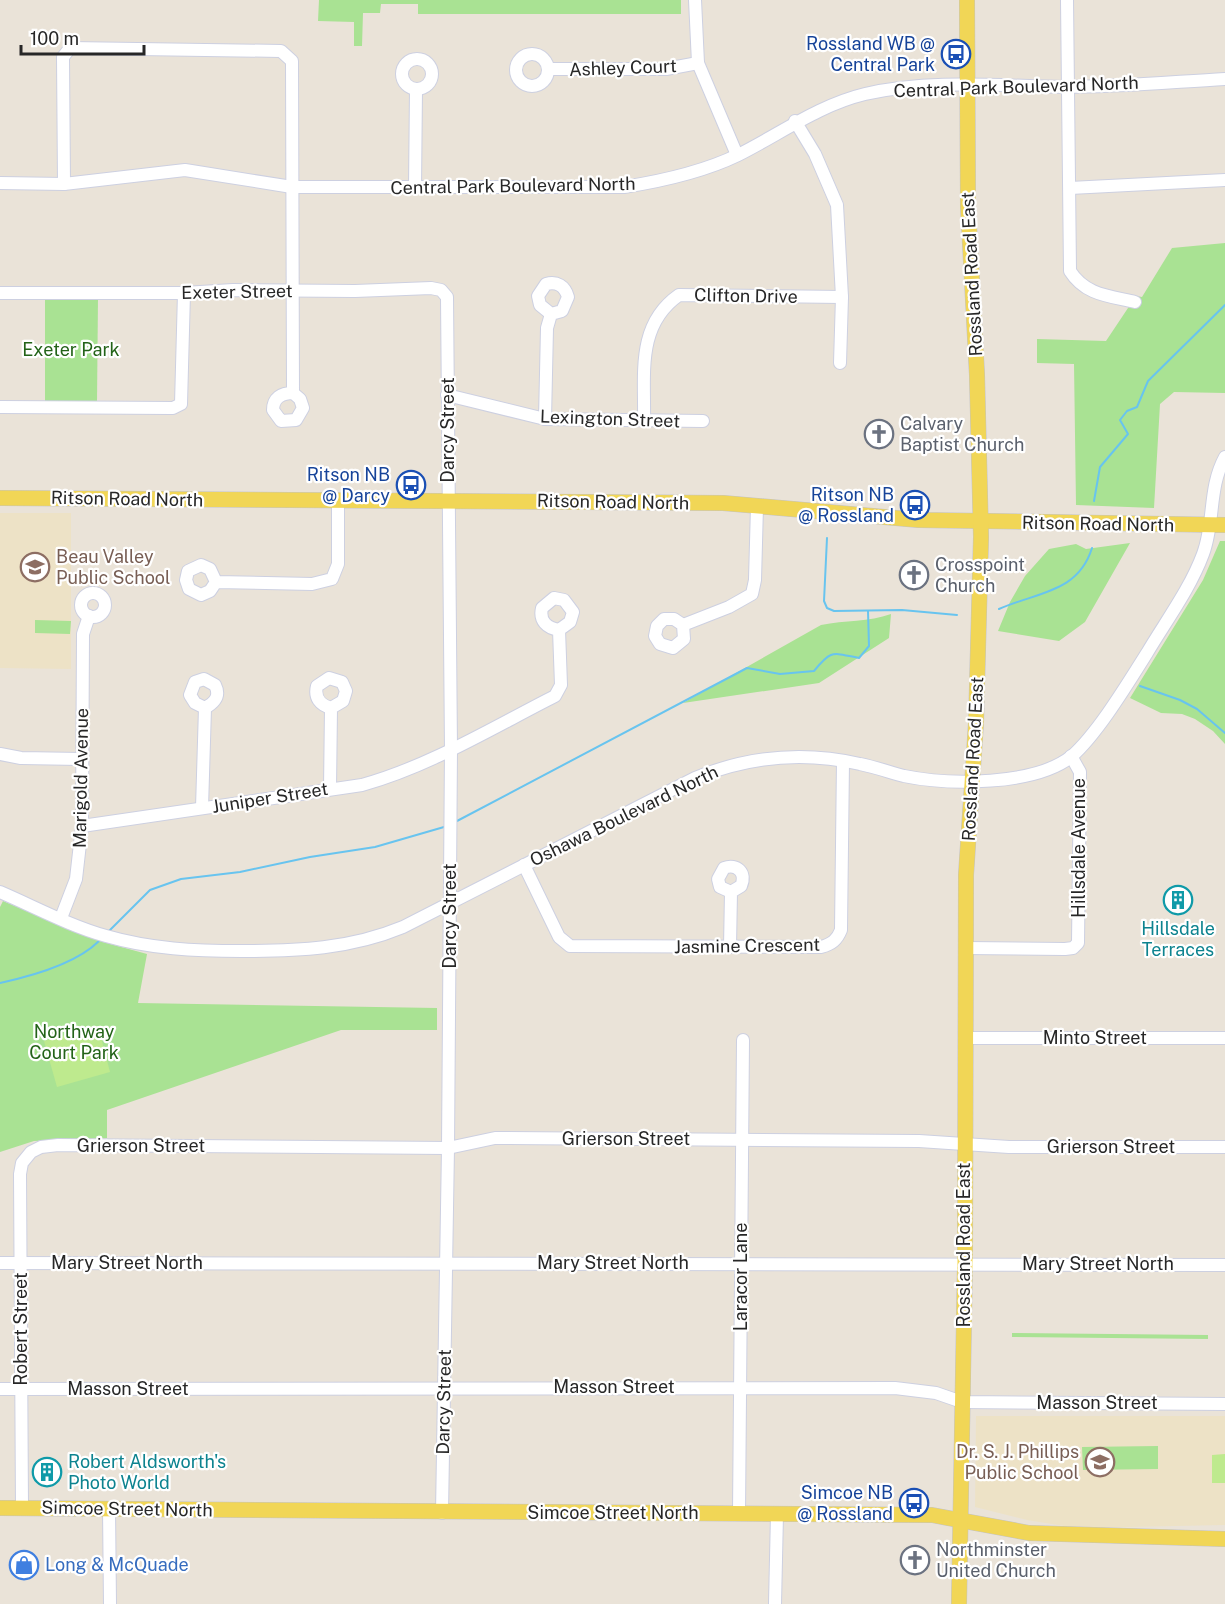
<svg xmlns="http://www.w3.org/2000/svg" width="1225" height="1604" font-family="'Public Sans',sans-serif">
	<rect width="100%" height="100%" fill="#eae3d8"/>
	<g fill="#ede2c6">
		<path d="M0 513H71V669L0 668Z"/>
		<path d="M976 1416H1225V1525L1077 1528 1027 1520 975 1507Z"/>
	</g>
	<g fill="#a9e293">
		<path d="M319 0H681V14H418V4H381L380 13H363L362 46H354V22L318 21Z"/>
		<path d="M1225 243V393L1174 392 1160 404 1154 508 1076 505 1074 364 1037 363V339L1106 341 1136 296 1142 297 1172 248Z"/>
		<path d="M45 298H98L97 402H45Z"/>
		<path d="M1220 541H1225V744L1213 731 1195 719 1182 714 1161 713 1130 698 1203 580Z"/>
		<path d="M1130 543 1085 622 1059 641 998 631 1010 602 1025 576 1049 549 1076 544 1086 549Z"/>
		<path d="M891 614 889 638 819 683 683 703 821 625C845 620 869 622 891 614Z"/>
		<path d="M35 620 71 621 70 634 35 633Z"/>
		<path d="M3 901 103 942 147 954 138 1003 437 1008V1030H341L107 1110V1138L34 1141 0 1152V907Z"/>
		<path d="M1012 1333 1208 1335V1339L1012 1337Z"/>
		<path d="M1158 1446V1469L1083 1470 1082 1447Z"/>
	</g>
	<g fill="#beea8e">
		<path d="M98 1026 110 1072 57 1087 44 1041Z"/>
		<path d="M1225 1454V1483H1212V1455Z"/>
	</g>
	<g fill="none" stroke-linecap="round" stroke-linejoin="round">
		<g stroke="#68c4ef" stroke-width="2">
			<path d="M1094 501 1100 467 1128 434 1120 420 1127 411 1137 407 1148 381 1225 305"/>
			<path d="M827 538 824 601 827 608 834 611 902 610 957 615"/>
			<path d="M999 609C1037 592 1078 593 1092 548"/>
			<path d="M1140 686 1180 700 1197 709 1225 733"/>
			<path d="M457 821 747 668 780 674 814 671C832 649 832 653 859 658L869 646 868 611"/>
			<path d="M109 931 150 890 181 879 240 872 310 857 375 847 444 827"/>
			<path d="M0 983C32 976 76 964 99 941"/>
		</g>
		<g stroke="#cdd0e1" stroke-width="14">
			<g id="minor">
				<path d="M695 0 698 63 737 155"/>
				<path d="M1067 0 1070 271C1085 295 1109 296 1135 302"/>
				<circle cx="532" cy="70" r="16"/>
				<circle cx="417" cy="74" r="15"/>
				<path d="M548 69H666L698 63"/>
				<path d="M795 121 815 154 837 205 842 297 840 363"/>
				<path d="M0 183 64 184 185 170 292 187H624C662 181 703 172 738 155 780 134 819 105 865 94 931 79 999 86 1065 87 1118 87 1172 82 1225 79"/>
				<path d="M64 184 63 57 70 48 281 51 292 61 293 393 300 399 303 408 296 420 281 421 273 410C273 398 281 393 293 393"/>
				<path d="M415 188 416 89"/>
				<path d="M1070 188 1225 180"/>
				<path d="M0 293H184L233 290 355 291 431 288 441 290 447 297 451 749 448 1148 442 1513"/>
				<path d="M447 395 545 419 703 421"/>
				<path d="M0 407 173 408 181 404 184 293"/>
				<path d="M545 419 547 328 551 314 562 311 568 297C565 286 557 281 546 284L538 296 540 305 551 314"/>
				<path d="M644 421C645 374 636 325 679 295L842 297"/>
				<path d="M216 582 210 569 201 565 188 571 186 580 189 589 201 595 210 591 216 582 312 584 332 579 338 564V500"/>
				<circle cx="93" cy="605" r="12"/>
				<path d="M683 625 684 639 673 648 660 644 655 636 657 626 664 619H674L683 625 729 607 752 594 755 580 757 506"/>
				<path d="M0 754 21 758 81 759"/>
				<path d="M330 789 331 708 343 701 346 691 342 682 329 678 317 686C314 698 320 705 331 708"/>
				<path d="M202 808 205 708 195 703 190 695 195 682 204 679 215 685C221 697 214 703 205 708"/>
				<path d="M82 826 362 785C430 766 492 728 555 696L561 685 559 630 570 622 573 612 564 600 554 598 542 608C539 621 547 628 559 630"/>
				<path d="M524 865 559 937 570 946 821 947C832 944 837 940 841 930L843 761"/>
				<path d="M0 892C35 907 70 926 106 936 151 949 195 951 242 951 298 951 350 949 403 927L695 778C749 756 803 751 860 764 875 767 889 772 904 776 948 785 1035 786 1072 756 1098 733 1128 683 1147 653 1166 621 1190 589 1203 554 1215 522 1208 488 1225 457"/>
				<path d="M61 918 76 879 82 826 83 634 89 616"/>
				<path d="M730 947 731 892 741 886C747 873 737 863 724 868L718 879 720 887 731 892"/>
				<path d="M965 948 1065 949 1073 948 1078 943 1080 772 1071 756"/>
				<path d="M965 1038H1225"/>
				<path d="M0 1263 1225 1265"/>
				<path d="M0 1389 895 1388 936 1393 962 1402 1225 1404"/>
				<path d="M22 1508 20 1174 22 1163 31 1152 41 1147 58 1145 448 1148 495 1138 919 1141 1009 1147H1225"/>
				<path d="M109 1508 110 1604"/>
				<path d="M739 1514 743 1040"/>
				<path d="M775 1604 777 1514"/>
			</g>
		</g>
		<g stroke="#c3c3c3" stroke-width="16">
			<g id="major">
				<path d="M0 498 723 503 919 520 1225 525"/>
				<path d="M0 1508 932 1515 1029 1533 1225 1539"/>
				<path d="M959 1604 965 1262 966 875 976 723 981 537 977 375 968 206 967 0"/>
			</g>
		</g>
		<use href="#minor" stroke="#fff" stroke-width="12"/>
		<use href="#major" stroke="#f1d656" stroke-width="15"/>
	</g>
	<defs>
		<g id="bus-ring" transform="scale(1.5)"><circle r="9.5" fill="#fff" stroke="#1a4fb4" stroke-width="1.5"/><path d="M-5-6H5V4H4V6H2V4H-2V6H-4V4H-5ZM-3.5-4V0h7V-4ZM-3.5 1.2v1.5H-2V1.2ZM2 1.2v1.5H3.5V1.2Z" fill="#1a4fb4"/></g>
		<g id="church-ring" transform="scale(1.5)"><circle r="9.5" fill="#fff" stroke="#6b7280" stroke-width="1.5"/><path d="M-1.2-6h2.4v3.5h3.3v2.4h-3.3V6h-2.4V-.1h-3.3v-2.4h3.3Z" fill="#6b7280"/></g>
		<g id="school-ring" transform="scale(1.5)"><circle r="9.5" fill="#fff" stroke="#8d6e63" stroke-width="1.5"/><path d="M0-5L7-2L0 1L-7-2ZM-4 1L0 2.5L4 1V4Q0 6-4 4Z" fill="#8d6e63"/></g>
		<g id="building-ring" transform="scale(1.5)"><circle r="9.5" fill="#fff" stroke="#0f9aa8" stroke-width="1.5"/><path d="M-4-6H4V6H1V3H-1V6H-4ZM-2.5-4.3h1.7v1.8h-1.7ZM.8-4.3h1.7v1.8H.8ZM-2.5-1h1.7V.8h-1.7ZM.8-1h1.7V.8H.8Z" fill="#0f9aa8"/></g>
		<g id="shop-ring" transform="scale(1.5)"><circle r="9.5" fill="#fff" stroke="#3f7fe0" stroke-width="1.5"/><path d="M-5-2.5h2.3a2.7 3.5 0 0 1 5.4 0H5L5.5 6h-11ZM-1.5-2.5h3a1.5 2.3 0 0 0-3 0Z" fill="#3f7fe0"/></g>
	</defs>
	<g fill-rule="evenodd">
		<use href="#bus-ring" x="956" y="54"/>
		<use href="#church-ring" x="879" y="434"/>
		<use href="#bus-ring" x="411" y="485"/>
		<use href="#bus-ring" x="915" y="505"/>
		<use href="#school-ring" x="35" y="567"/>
		<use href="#church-ring" x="914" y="575"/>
		<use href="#building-ring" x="1178" y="900"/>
		<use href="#school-ring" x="1100" y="1462"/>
		<use href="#building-ring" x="47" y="1472"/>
		<use href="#bus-ring" x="914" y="1503"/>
		<use href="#church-ring" x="915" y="1560"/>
		<use href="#shop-ring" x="24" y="1565"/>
	</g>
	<g text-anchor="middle" stroke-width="4.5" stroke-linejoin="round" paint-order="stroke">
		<g font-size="18" fill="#164399" stroke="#fff" text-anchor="end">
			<text x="935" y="50">Rossland WB @<tspan x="935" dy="21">Central Park</tspan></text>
			<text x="390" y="481">Ritson NB<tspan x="390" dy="21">@ Darcy</tspan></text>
			<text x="894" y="501">Ritson NB<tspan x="894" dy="21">@ Rossland</tspan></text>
			<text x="893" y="1499">Simcoe NB<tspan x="893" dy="21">@ Rossland</tspan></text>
		</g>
		<g font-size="18" fill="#272727" stroke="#fff">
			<text transform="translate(623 68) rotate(-2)" y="6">Ashley Court</text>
			<text transform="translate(1016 87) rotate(-2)" y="6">Central Park Boulevard North</text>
			<text transform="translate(513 186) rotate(-1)" y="6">Central Park Boulevard North</text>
			<text transform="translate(972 274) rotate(-93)" y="6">Rossland Road East</text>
			<text transform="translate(237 292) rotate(-1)" y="6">Exeter Street</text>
			<text transform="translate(746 296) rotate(1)" y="6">Clifton Drive</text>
			<text transform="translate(610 419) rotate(2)" y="6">Lexington Street</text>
			<text transform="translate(448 430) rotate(-90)" y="6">Darcy Street</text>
			<text transform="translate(127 499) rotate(1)" y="6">Ritson Road North</text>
			<text transform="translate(613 502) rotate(1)" y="6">Ritson Road North</text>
			<text transform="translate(1098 524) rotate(1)" y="6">Ritson Road North</text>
			<text transform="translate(973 759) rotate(-87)" y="6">Rossland Road East</text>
			<text transform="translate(81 778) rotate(-89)" y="6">Marigold Avenue</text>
			<text transform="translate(270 798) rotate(-9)" y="6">Juniper Street</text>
			<text transform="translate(624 816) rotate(-26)" y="6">Oshawa Boulevard North</text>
			<text transform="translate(1079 848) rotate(-90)" y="6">Hillsdale Avenue</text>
			<text transform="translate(450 916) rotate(-90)" y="6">Darcy Street</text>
			<text transform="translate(747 946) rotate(-1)" y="6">Jasmine Crescent</text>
			<text x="1095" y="1044">Minto Street</text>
			<text x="626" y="1145">Grierson Street</text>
			<text x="141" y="1152">Grierson Street</text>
			<text x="1111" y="1153">Grierson Street</text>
			<text transform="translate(964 1245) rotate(-90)" y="6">Rossland Road East</text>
			<text x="127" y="1269">Mary Street North</text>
			<text x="613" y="1269">Mary Street North</text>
			<text x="1098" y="1270">Mary Street North</text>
			<text transform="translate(741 1277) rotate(-90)" y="6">Laracor Lane</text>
			<text transform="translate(21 1329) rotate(-90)" y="6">Robert Street</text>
			<text x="614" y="1393">Masson Street</text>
			<text x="128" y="1395">Masson Street</text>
			<text transform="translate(444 1402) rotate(-89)" y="6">Darcy Street</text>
			<text x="1097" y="1409">Masson Street</text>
			<text transform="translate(127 1509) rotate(1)" y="6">Simcoe Street North</text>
			<text x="613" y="1519">Simcoe Street North</text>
		</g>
		<g font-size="18" fill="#236318" stroke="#fff">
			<text x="71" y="356">Exeter Park</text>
			<text x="74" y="1038">Northway<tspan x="74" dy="21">Court Park</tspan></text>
		</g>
		<g font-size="18" fill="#5b616d" stroke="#fff" text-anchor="start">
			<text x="900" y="430">Calvary<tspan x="900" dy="21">Baptist Church</tspan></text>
			<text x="935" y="571">Crosspoint<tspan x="935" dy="21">Church</tspan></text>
			<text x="936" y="1556">Northminster<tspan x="936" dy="21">United Church</tspan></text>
		</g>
		<g font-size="18" fill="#785e54" stroke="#fff" text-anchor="start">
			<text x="56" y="563">Beau Valley<tspan x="56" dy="21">Public School</tspan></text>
			<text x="1079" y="1458" text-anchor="end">Dr. S. J. Phillips<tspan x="1079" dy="21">Public School</tspan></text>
		</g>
		<g font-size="18" fill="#0d838f" stroke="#fff">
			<text x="1178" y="935">Hillsdale<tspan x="1178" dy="21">Terraces</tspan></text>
			<text x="68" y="1468" text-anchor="start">Robert Aldsworth's<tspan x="68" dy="21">Photo World</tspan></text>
		</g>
		<g font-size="18" fill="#366cbe" stroke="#fff" text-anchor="start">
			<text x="45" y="1571">Long &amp; McQuade</text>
		</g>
	</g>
	<path d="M21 45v9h123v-9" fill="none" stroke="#272727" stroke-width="3"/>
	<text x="30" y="45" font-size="18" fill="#272727" stroke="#ffffff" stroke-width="4.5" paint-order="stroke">100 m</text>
</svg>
